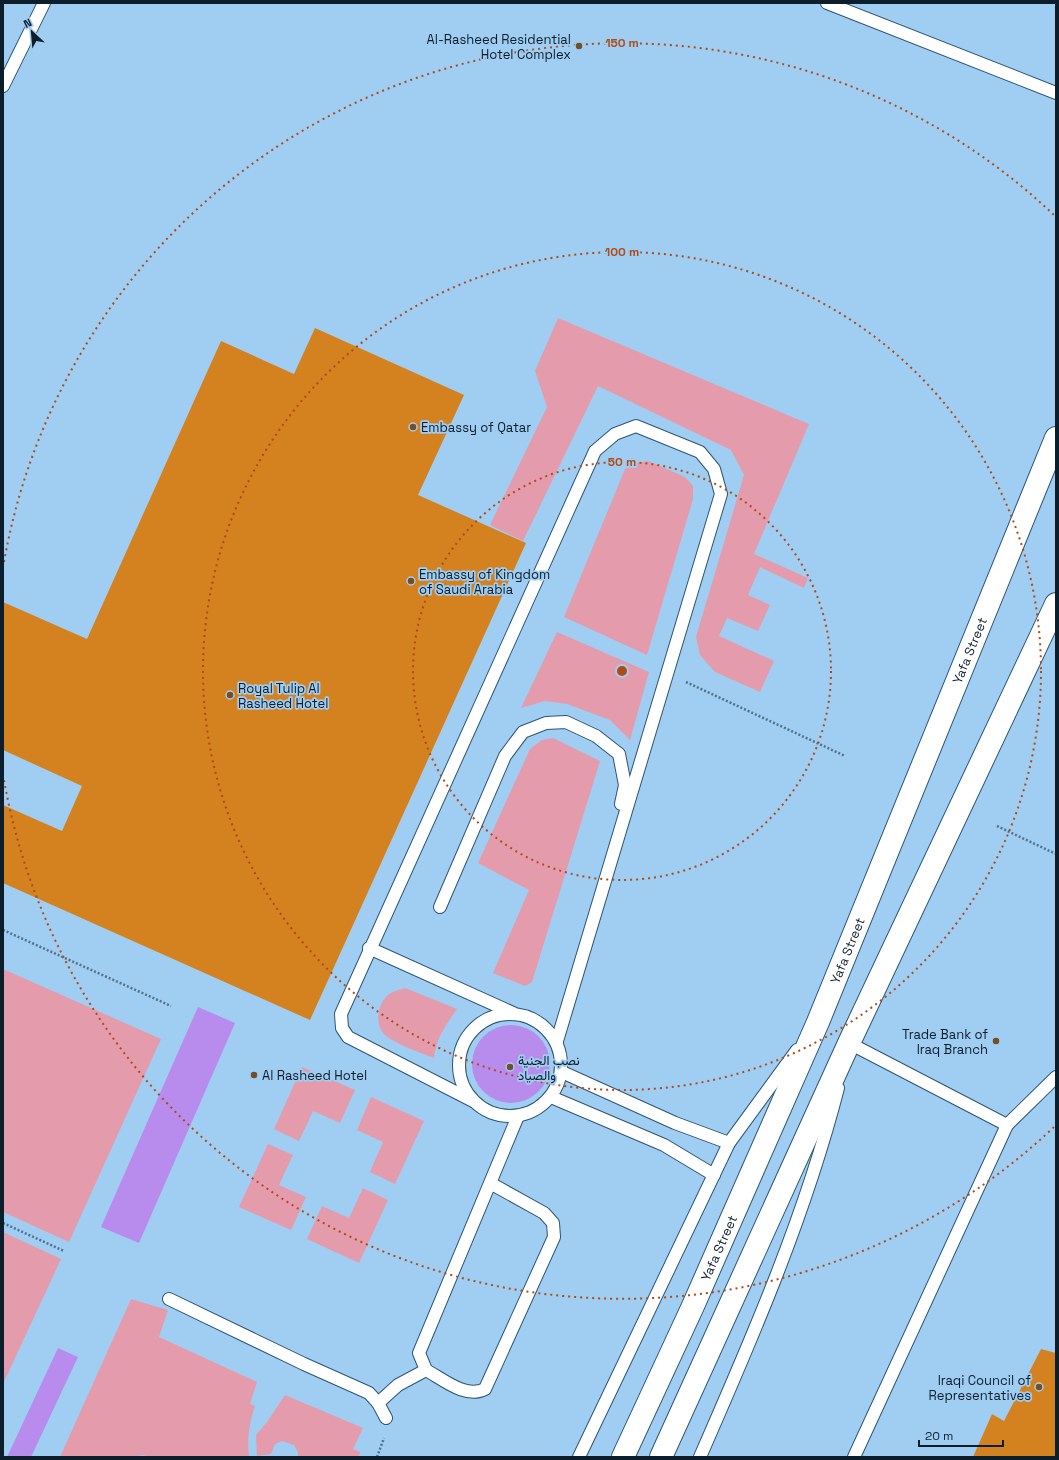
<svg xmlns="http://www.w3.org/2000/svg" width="1059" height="1460" font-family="'Space Grotesk',Vazirmatn,sans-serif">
	<rect width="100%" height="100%" fill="#a0cdf2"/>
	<g fill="#e49cad">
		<path d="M558 318 809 424 754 554 808 578 804 588 760 567 748 595 770 605 758 631 727 618 719 636 774 661 760 692 715 672 700 655 696 637 744 475 731 450 598 386 523 541 490 525 547 407 535 371Z"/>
		<path d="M648 461 685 477 693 486V499L647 655 564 617 625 469 636 463Z"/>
		<path d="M557 632 649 672 630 740 610 720 567 704 545 701 521 708Z"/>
		<path d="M553 738 600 761 532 982 525 986 493 973 529 890 478 863 530 749 542 740Z"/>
		<path d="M3 969 161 1039 69 1242 3 1212Z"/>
		<path d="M405 988 457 1009C446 1025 436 1038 434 1058 421 1053 396 1044 386 1036 374 1026 377 1004 388 995 393 991 400 990 405 988Z"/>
		<path d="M302 1067 355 1090 340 1123 313 1111 299 1141 274 1129Z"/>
		<path d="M371 1097 424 1121 395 1184 370 1172 383 1142 357 1130Z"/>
		<path d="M268 1144 293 1155 279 1185 306 1197 291 1230 239 1207Z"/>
		<path d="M363 1188 388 1200 359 1263 307 1239 322 1206 349 1218Z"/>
		<path d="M3 1232 61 1259 3 1384Z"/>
		<path d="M131 1299 168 1310 159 1337 257 1382 250 1404 255 1406C249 1424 247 1438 249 1457H151L142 1455 135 1457H60Z"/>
		<path d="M285 1395 363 1428 353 1449 360 1452 359 1457H298V1452L294 1445 282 1441 275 1444 271 1454 257 1456 256 1435 267 1422Z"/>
	</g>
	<g fill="#b88ced">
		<path d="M198 1007 235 1023 139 1243 101 1227Z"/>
		<circle cx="511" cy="1064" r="39"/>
		<path d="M58 1348 78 1357 31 1457H7Z"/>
	</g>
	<g fill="#d48120">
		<path d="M315 328 464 395 418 495 526 543 310 1020 3 883V805L62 831 82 786 3 750V602L87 639 221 341 294 374Z"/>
		<path d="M1041 1349 1056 1353V1457H973L992 1414 1004 1421Z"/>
	</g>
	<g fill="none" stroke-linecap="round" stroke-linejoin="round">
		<g stroke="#2c5575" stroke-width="14">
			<g id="service">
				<path d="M827 3 1056 93"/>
				<path d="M3 86 44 3"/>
				<path d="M440 907 505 756 523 732 546 723 566 722 596 736 619 754 625 785 621 804"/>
				<path d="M369 948 513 1013"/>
				<circle cx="510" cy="1065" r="51"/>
				<path d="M848 1048 849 1043 1007 1125 1056 1077"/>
				<path d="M562 1072 675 1123 729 1143"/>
				<path d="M551 1097 664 1145 714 1175"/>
				<path d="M473 1101 348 1037 342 1028 341 1014 595 451 615 434 636 426 700 452 714 469 721 494 557 1041"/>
				<path d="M490 1183 544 1213 553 1223 554 1237 485 1389C466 1399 444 1380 426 1370L419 1353 518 1116"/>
				<path d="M169 1299 304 1364 369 1393 378 1403 386 1418"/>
				<path d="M378 1403 398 1385 426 1370"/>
				<path d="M579 1457 729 1143 797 1050"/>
				<path d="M700 1457C753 1336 805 1216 838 1088"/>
				<path d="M854 1457 1007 1125"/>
			</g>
		</g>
		<g stroke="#2c5575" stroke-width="24">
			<g id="motorway">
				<path id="s1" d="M623 1457 693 1306 818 1022 1056 438"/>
				<path d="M661 1457 849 1043 1056 604"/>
			</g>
		</g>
		<g stroke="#52718a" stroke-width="2.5" stroke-dasharray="2 2" stroke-linecap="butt">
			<path d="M686 682 845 756"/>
			<path d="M997 826 1056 854"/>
			<path d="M3 930 171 1006"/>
			<path d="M3 1223 64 1251"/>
			<path d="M377 1457 384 1438"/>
		</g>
		<use href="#service" stroke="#fff" stroke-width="12"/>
		<use href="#motorway" stroke="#fff" stroke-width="22"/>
	</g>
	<g fill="none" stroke="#b14a14" stroke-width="2" stroke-dasharray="2 4">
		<circle cx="622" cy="671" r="209"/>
		<circle cx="622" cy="671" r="419"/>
		<path d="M1054 1127A628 628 0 0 1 4 780M4 562A628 628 0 0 1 1054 215"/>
	</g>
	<g fill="#734e29" stroke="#a0cdf2" stroke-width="1.5">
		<circle cx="579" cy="46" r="4"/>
		<circle cx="413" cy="427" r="4"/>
		<circle cx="411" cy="581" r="4"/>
		<circle cx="230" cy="695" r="4"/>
		<circle cx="996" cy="1041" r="4"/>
		<circle cx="510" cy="1067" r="4"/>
		<circle cx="254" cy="1075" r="4"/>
		<circle cx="1039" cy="1387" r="4"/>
	</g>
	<g text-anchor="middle" stroke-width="3.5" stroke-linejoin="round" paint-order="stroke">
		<g font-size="13" fill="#0c1d2b" stroke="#a0cdf2" text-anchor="start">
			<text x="571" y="44" text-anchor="end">Al-Rasheed Residential<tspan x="571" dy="15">Hotel Complex</tspan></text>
			<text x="421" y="432">Embassy of Qatar</text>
			<text x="419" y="579">Embassy of Kingdom<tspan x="419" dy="15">of Saudi Arabia</tspan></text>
			<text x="238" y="693">Royal Tulip Al<tspan x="238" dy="15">Rasheed Hotel</tspan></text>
			<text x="988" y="1039" text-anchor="end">Trade Bank of<tspan x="988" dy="15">Iraq Branch</tspan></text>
			<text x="518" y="1065">نصب الجنية<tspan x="518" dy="15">والصياد</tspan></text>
			<text x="262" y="1080">Al Rasheed Hotel</text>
			<text x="1031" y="1385" text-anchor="end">Iraqi Council of<tspan x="1031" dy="15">Representatives</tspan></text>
		</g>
		<g font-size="13" fill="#0c1d2b" stroke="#a0cdf2">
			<text dy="5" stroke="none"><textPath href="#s1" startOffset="878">Yafa Street</textPath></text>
			<text dy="5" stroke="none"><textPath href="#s1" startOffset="554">Yafa Street</textPath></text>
			<text dy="5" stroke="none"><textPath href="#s1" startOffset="230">Yafa Street</textPath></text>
		</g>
	</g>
	<circle cx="622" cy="671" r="6" fill="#b14a14" stroke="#a0cdf2" stroke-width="2"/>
	<g font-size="12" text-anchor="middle" font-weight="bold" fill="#b14a14" stroke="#a0cdf2" stroke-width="3.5" stroke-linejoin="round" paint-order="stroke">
		<text x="622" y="47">150 m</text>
		<text x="622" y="256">100 m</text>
		<text x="622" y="466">50 m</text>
	</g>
	<rect width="1059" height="1460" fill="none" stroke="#0c1d2b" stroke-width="8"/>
	<g transform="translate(32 32) rotate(334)" stroke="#a0cdf2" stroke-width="3" paint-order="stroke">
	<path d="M0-3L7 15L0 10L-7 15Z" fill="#0c1d2b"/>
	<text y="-6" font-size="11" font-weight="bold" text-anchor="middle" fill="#0c1d2b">N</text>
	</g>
	<path d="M919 1440v6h84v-6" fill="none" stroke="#0c1d2b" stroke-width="2"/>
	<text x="925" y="1440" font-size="12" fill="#0c1d2b" stroke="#a0cdf2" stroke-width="3" paint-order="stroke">20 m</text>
</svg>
